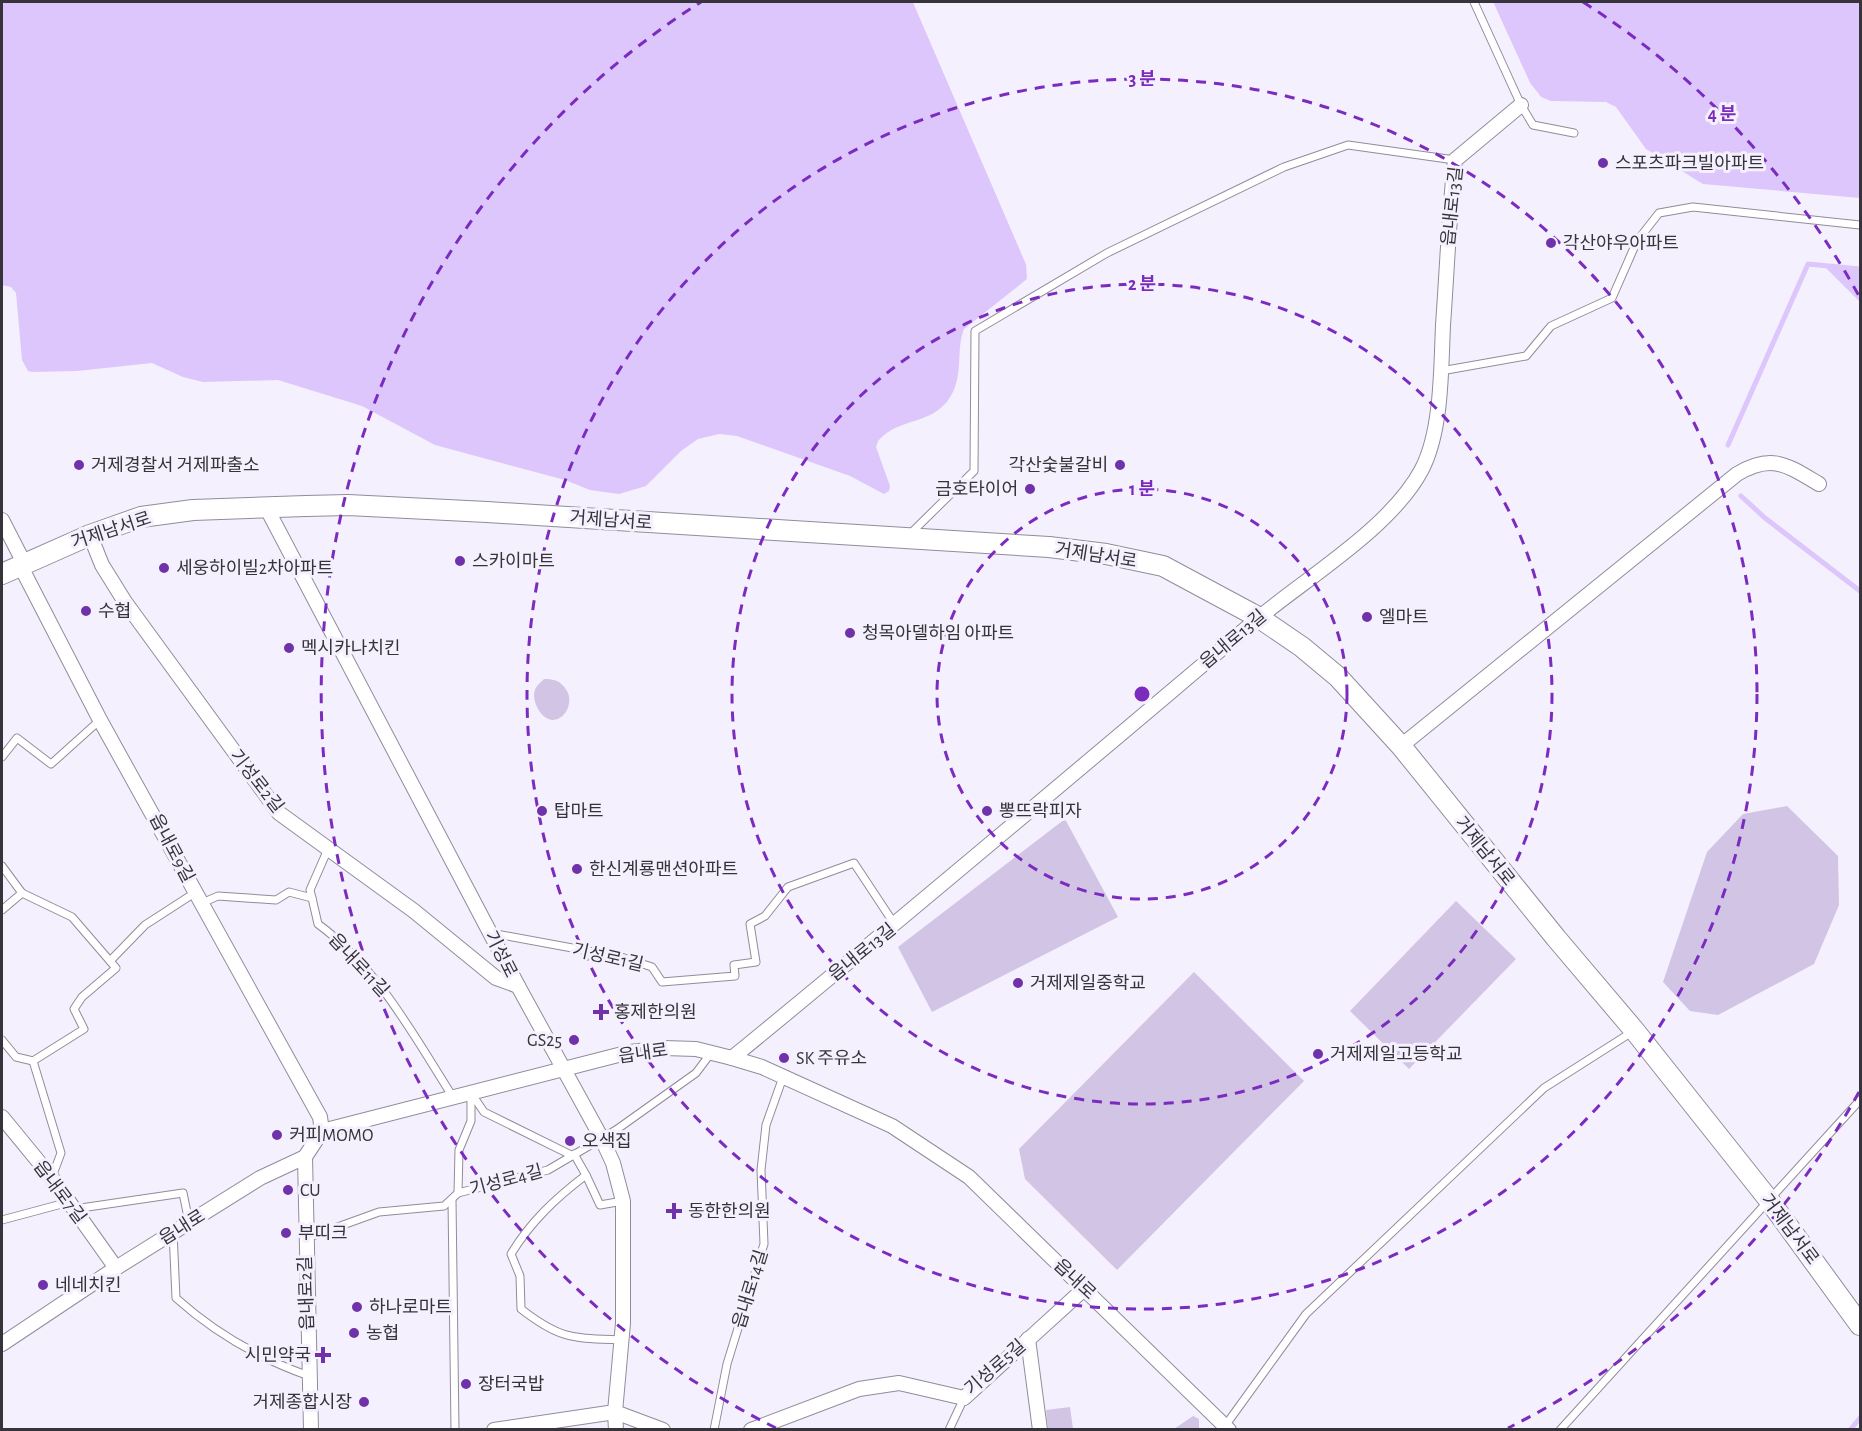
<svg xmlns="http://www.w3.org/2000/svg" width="1862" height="1431" font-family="'Alegreya Sans','Noto Sans KR',sans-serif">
	<rect width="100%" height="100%" fill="#f5f0fd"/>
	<g fill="#d1c4e5">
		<path d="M544 679C555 679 561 681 567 691 573 701 567 719 553 720 541 720 531 700 535 690 536 686 541 682 544 679Z"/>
		<path d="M1787 806 1838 856 1839 905 1814 964 1718 1015 1690 1011 1663 982 1707 852 1743 814Z"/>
		<path d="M1065 819 1118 917 932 1012 898 947Z"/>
		<path d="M1456 901 1516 959 1409 1069 1350 1011Z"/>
		<path d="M1194 972 1304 1081 1117 1270 1025 1179 1019 1149Z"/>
		<path d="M1070 1407 1073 1429H1048L1046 1410Z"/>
		<path d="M1193 1416 1199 1419V1429H1174Z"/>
	</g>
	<g fill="#dcc6fb">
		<path d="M2 2H913L1026 264 1027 279 964 329C956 349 963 371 953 392 936 427 901 415 878 441L876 447 890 486 889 491 884 494 850 476 737 436 719 434 698 439 681 451 646 486 619 494 590 490 565 480 435 445 362 406 278 380 203 382 183 377 152 363 77 371 32 372 28 371 22 360 16 293 11 287 2 285Z"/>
		<path d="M1493 2H1860V198L1703 184 1646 149 1616 107 1606 102 1551 101 1541 97 1530 83Z"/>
		<path d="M1823 265 1860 269V302Z"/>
	</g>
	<g fill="#f5f0fd">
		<path d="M913 2H917L1029 263 1026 264Z"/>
		<path d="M1490 2H1493L1530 83 1541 97 1538 98 1528 84Z"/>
	</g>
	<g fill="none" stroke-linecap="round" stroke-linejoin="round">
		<g stroke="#dcc6fb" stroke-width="5">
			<path d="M1728 445 1808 264 1860 269"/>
			<path d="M1741 496 1765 518 1860 591"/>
			<path d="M1850 1430 1860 1418"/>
		</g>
		<g stroke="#918c9a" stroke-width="9">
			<g id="lane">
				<path d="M1474 2 1521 105 1533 125 1574 133"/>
				<path d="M1441 371 1526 356 1551 326 1612 298 1637 241 1659 213 1693 207 1860 225"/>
				<path d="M909 535 974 471 975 331 1107 253 1284 167 1348 145 1455 160"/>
				<path d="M2 757 17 738 51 764 100 720"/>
				<path d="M2 866 22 893"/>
				<path d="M312 898 310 890 328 849"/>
				<path d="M202 903 218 896 276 900 289 892 312 898 318 924C378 968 414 1036 453 1097"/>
				<path d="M2 910 22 893 72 917 116 968 82 997 74 1009 84 1029 33 1061 61 1153 52 1177"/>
				<path d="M491 933 621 957 652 967 662 982 735 976 734 965 756 962 750 924 765 916 788 887 854 863 895 925"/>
				<path d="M110 961 145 925 196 892"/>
				<path d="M2 1040 16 1057 33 1061"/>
				<path d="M471 1093 484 1112 571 1155"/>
				<path d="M574 1154 586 1175"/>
				<path d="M458 1193 459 1150 471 1121V1093"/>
				<path d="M452 1200 455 1430"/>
				<path d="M74 1209 183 1193 189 1222"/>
				<path d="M2 1220 69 1202"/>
				<path d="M173 1232 176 1298C216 1334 258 1358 309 1376"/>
				<path d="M307 1238 379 1212 444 1206 458 1193 548 1170 616 1130 696 1073 711 1053"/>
				<path d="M622 1340C573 1338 561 1340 521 1309L520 1276 511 1254C531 1221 556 1198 586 1175L600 1205 623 1201"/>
				<path d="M1225 1426 1306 1314 1544 1088 1632 1032"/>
				<path d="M714 1430 727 1364 764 1244 761 1170 766 1125 783 1077"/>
				<path d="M949 1430 964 1398"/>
				<path d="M1560 1430 1860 1100"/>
			</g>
		</g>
		<g stroke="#918c9a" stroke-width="16">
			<g id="street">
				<path d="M266 507 518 986 601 1137 613 1163 623 1201V1323L615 1412 616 1430"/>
				<path d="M2 520 24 563"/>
				<path d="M90 535 102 565 125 602 279 813 414 911 496 978 518 986"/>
				<path d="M20 565 100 720 320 1117 322 1131"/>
				<path d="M1401 746 1737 474C1772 453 1787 465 1819 484"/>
				<path d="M732 1058C906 916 1078 770 1250 625 1301 581 1391 529 1422 469 1442 430 1441 369 1443 325 1447 270 1449 215 1455 160L1521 105"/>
				<path d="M2 1117 52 1178 116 1268"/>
				<path d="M305 1157 311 1430"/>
				<path d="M1028 1339 1040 1430"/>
				<path d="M2 1344 116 1268 260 1178 305 1157 322 1131 630 1052 664 1048 696 1049 732 1058 762 1067 892 1126 969 1177 1229 1430"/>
				<path d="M494 1430 615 1412 663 1430"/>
				<path d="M751 1430 859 1389 899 1383 964 1398 1085 1288"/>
			</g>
		</g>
		<g stroke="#918c9a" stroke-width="22">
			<path id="secondary" d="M2 574 90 535 141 517 193 510 306 506 348 505 487 512 1049 547 1106 554 1163 566 1258 617 1302 647 1338 677 1401 746 1556 938 1634 1030 1769 1200 1860 1325"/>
		</g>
		<use href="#lane" stroke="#fff" stroke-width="7"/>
		<use href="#street" stroke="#fff" stroke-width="14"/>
		<use href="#secondary" stroke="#fff" stroke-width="20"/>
	</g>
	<g fill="none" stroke="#7b2cbf" stroke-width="3" stroke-dasharray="10 8">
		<circle cx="1142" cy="694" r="205"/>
		<circle cx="1142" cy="694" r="410"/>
		<circle cx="1142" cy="694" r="615"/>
		<path d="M1859 1092A820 820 0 0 1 1508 1428M776 1428A820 820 0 0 1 701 2M1583 2A820 820 0 0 1 1859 296"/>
	</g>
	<g fill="#6f32a8" stroke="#f5f0fd" stroke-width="2">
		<circle cx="1603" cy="163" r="6"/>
		<circle cx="1551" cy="243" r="6"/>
		<circle cx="79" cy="465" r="6"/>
		<circle cx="1120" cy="465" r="6"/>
		<circle cx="1030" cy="489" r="6"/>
		<circle cx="460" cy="561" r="6"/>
		<circle cx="164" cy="568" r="6"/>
		<circle cx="86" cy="611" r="6"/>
		<circle cx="1367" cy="617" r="6"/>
		<circle cx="850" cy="633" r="6"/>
		<circle cx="289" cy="648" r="6"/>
		<circle cx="542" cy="811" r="6"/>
		<circle cx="987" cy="811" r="6"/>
		<circle cx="577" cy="869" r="6"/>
		<circle cx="1018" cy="983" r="6"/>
		<path d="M598 1003h6v6h6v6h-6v6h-6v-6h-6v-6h6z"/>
		<circle cx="574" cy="1040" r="6"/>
		<circle cx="1318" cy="1054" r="6"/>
		<circle cx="784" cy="1058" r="6"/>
		<circle cx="277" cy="1135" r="6"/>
		<circle cx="570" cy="1141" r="6"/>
		<circle cx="288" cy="1190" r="6"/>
		<path d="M671 1202h6v6h6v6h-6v6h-6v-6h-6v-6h6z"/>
		<circle cx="286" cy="1233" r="6"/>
		<circle cx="43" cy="1285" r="6"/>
		<circle cx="357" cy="1307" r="6"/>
		<circle cx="354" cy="1333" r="6"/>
		<path d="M320 1346h6v6h6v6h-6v6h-6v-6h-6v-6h6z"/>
		<circle cx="466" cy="1384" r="6"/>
		<circle cx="364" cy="1402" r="6"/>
	</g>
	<g text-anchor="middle" stroke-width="6" stroke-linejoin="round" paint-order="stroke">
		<g font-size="18" fill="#36343a" stroke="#f5f0fd" text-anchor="start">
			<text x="1615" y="169">스포츠파크빌아파트</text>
			<text x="1563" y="249">각산야우아파트</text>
			<text x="91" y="471">거제경찰서 거제파출소</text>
			<text x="1108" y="471" text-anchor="end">각산숯불갈비</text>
			<text x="1018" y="495" text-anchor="end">금호타이어</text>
			<text x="472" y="567">스카이마트</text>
			<text x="176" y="574">세웅하이빌2차아파트</text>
			<text x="98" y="617">수협</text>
			<text x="1379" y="623">엘마트</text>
			<text x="862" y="639">청목아델하임 아파트</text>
			<text x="301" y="654">멕시카나치킨</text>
			<text x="554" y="817">탑마트</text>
			<text x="999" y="817">뽕뜨락피자</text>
			<text x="589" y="875">한신계룡맨션아파트</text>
			<text x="1030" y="989">거제제일중학교</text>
			<text x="614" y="1018">홍제한의원</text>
			<text x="562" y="1046" text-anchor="end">GS25</text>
			<text x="1330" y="1060">거제제일고등학교</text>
			<text x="796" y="1064">SK 주유소</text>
			<text x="289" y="1141">커피MOMO</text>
			<text x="582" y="1147">오색집</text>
			<text x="300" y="1196">CU</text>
			<text x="688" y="1217">동한한의원</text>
			<text x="298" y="1239">부띠크</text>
			<text x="55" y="1291">네네치킨</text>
			<text x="369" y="1313">하나로마트</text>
			<text x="366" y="1339">농협</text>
			<text x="311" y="1361" text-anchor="end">시민약국</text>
			<text x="478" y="1390">장터국밥</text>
			<text x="352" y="1408" text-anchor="end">거제종합시장</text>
		</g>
		<g font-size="18" fill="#36343a" stroke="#f5f0fd">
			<text transform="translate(1452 206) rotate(-84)" y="6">읍내로13길</text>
			<text transform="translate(611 520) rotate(4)" y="6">거제남서로</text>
			<text transform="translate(111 530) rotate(-18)" y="6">거제남서로</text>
			<text transform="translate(1096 555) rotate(9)" y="6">거제남서로</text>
			<text transform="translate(1233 639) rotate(-40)" y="6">읍내로13길</text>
			<text transform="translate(257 781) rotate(52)" y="6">기성로2길</text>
			<text transform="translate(172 848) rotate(62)" y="6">읍내로9길</text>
			<text transform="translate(1485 851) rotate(51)" y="6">거제남서로</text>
			<text transform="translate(862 952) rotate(-39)" y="6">읍내로13길</text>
			<text transform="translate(501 954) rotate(63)" y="6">기성로</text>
			<text transform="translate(608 957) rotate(13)" y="6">기성로1길</text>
			<text transform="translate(359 965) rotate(47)" y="6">읍내로11길</text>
			<text transform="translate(643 1053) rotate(-8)" y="6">읍내로</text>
			<text transform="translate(506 1180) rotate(-15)" y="6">기성로4길</text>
			<text transform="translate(60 1192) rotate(53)" y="6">읍내로7길</text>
			<text transform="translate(182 1227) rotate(-32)" y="6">읍내로</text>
			<text transform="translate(1790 1229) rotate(53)" y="6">거제남서로</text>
			<text transform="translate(1075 1279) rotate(43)" y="6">읍내로</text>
			<text transform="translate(750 1289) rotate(-73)" y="6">읍내로14길</text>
			<text transform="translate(306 1293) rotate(-92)" y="6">읍내로2길</text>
			<text transform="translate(995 1367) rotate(-41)" y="6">기성로5길</text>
		</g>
	</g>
	<circle cx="1142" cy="694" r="9" fill="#7b2cbf" stroke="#f5f0fd" stroke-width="3"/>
	<g font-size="18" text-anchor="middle" font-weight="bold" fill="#7b2cbf" stroke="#f5f0fd" stroke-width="6" stroke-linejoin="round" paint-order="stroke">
		<text x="1142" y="85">3 분</text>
		<text x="1722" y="120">4 분</text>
		<text x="1142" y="290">2 분</text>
		<text x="1142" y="495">1 분</text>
	</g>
	<rect width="1862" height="1431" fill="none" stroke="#36343a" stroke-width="6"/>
</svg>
